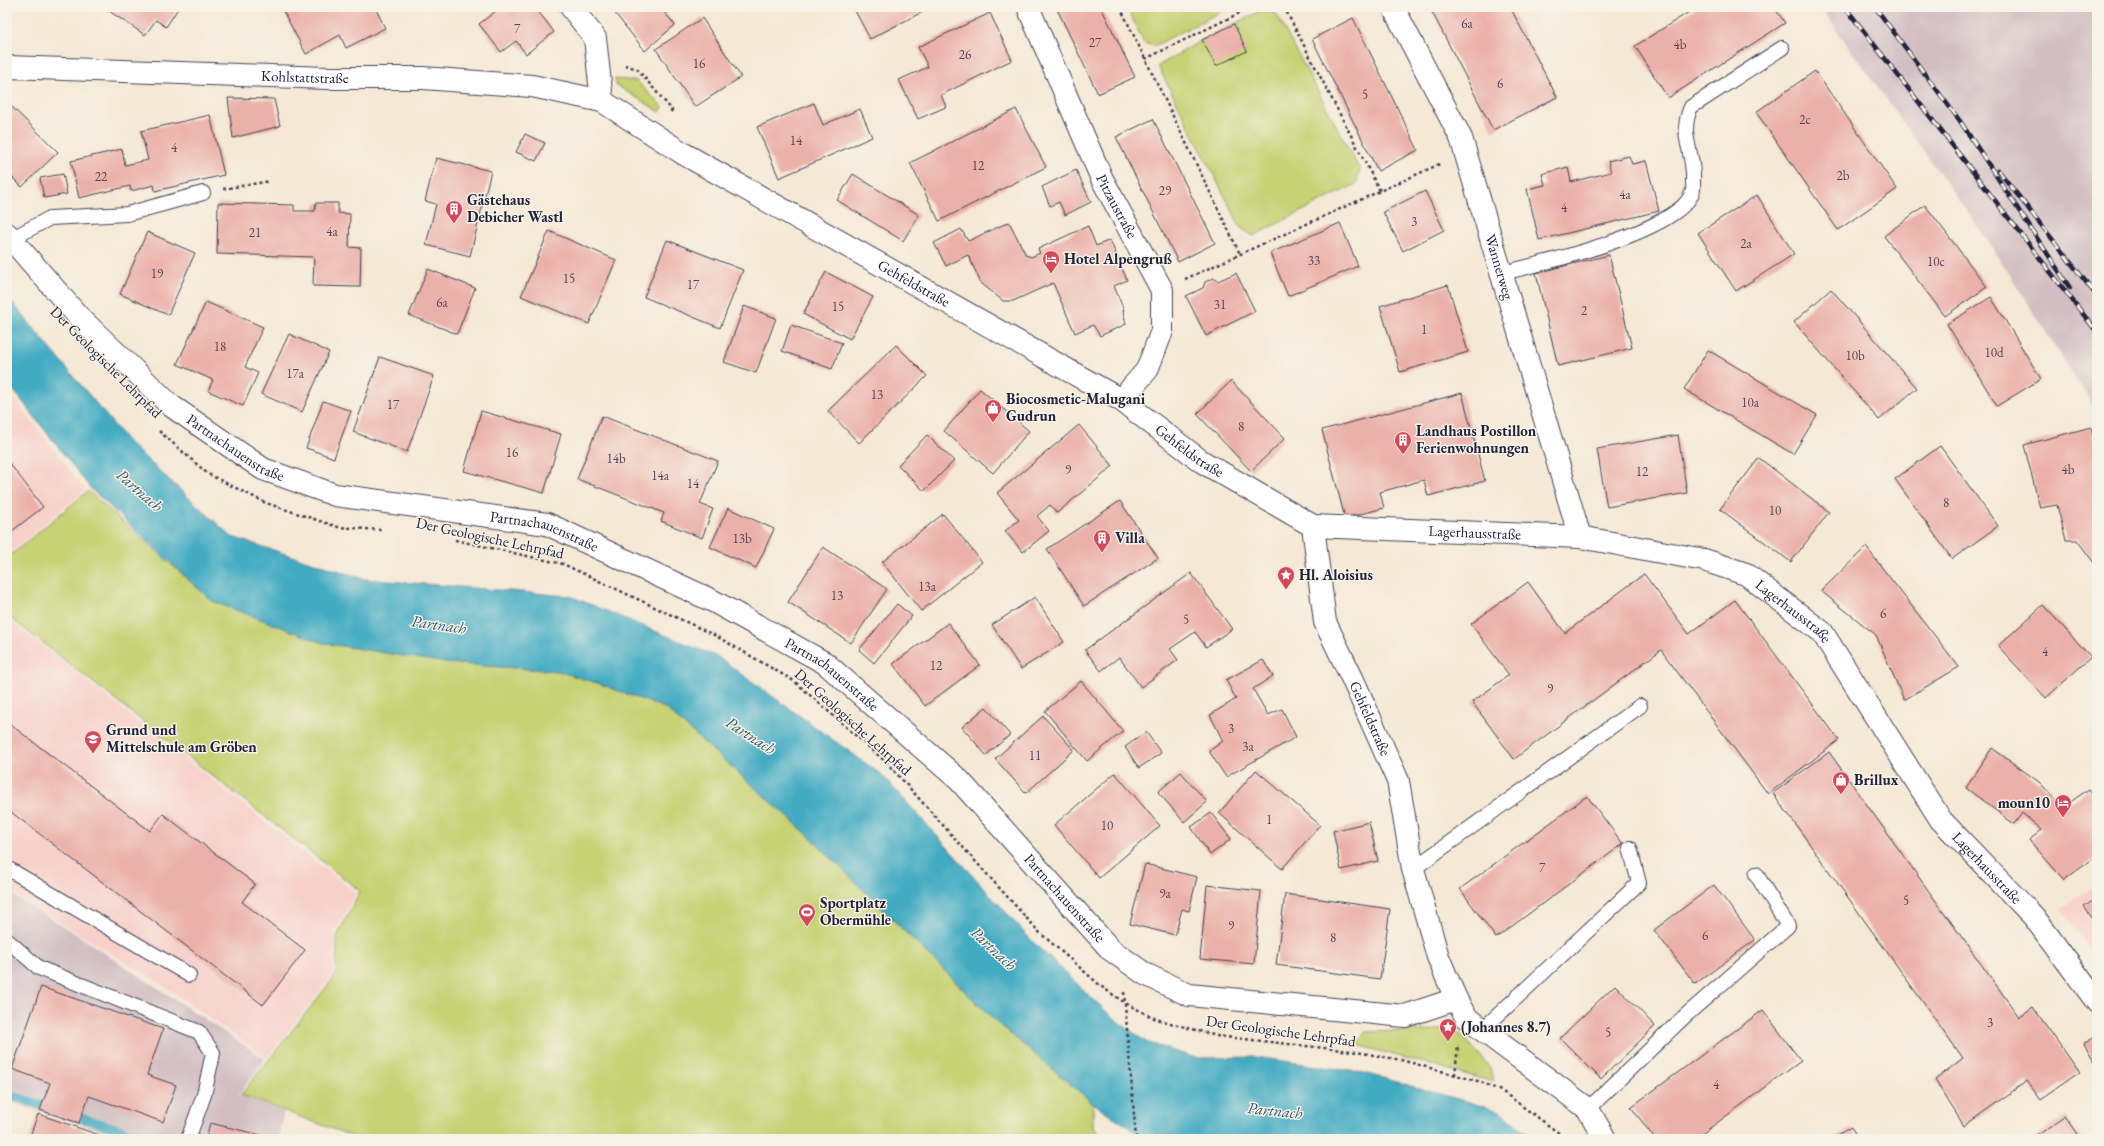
<svg xmlns="http://www.w3.org/2000/svg" width="2104" height="1146" font-family="'EB Garamond',serif">
	<rect width="100%" height="100%" fill="#f7f3e8"/>
	<filter id="ink" filterUnits="userSpaceOnUse"><feTurbulence type="fractalNoise" baseFrequency=".025" numOctaves="2"/><feDisplacementMap in="SourceGraphic" scale="8" xChannelSelector="R" yChannelSelector="G"/><feConvolveMatrix kernelMatrix="1 2 1 2 8 2 1 2 1" color-interpolation-filters="sRGB"/></filter>
	<filter id="wash" filterUnits="userSpaceOnUse"><feTurbulence type="fractalNoise" baseFrequency=".012" numOctaves="4" result="noise"/><feDisplacementMap in="SourceGraphic" scale="16" xChannelSelector="R" yChannelSelector="G"/><feGaussianBlur stdDeviation="0.9" result="paint"/><feColorMatrix in="noise" values="0 0 0 0 0 0 0 0 0 0 0 0 0 0 0 0 0 1.4 0 .05"/><feComposite in="paint" operator="in"/></filter>
	<g filter="url(#wash)">
		<rect width="100%" height="100%" fill="#f5e8d5"/>
		<g fill="#f7d0ca">
			<path d="M7 389 85 490 7 555Z"/>
			<path d="M7 618 356 893 334 934 333 975 267 1058 152 978 7 890Z"/>
			<path d="M2097 885V962L2061 908Z"/>
		</g>
		<g fill="#d2bec2">
			<path d="M1820 7H2097V412L1991 245Z"/>
			<path d="M7 892 79 936 265 1059 239 1095 284 1112 278 1139H126L7 1101Z"/>
		</g>
		<g fill="#c6d273" stroke="#747a57">
			<path d="M1127 7H1230L1154 46 1144 43Z"/>
			<path d="M1262 10 1276 13 1360 170 1356 184 1253 236 1241 228 1158 66 1202 40Z"/>
			<path d="M615 79 637 81 663 107 660 112 616 85Z"/>
			<path d="M88 491 212 601 446 663 558 671 600 684 665 708 806 833 995 1021 1093 1103V1128L1106 1139H360L241 1095 336 975 337 936 360 891 7 615V558Z"/>
			<path d="M1443 1030 1462 1035 1489 1066 1494 1082 1357 1045 1365 1032Z"/>
		</g>
		<path fill="#43abc2" stroke="#32667e" d="M7 296 129 443 232 537 365 579 570 596 718 657 882 775 1033 942 1110 1015 1146 1042 1196 1058 1256 1057 1365 1073 1500 1111 1535 1139H1146L1093 1103 995 1021 806 833 665 708 600 684 558 671 446 663 323 643 212 601 91 489 7 382Z"/>
		<g fill="none" stroke-linecap="round" stroke-linejoin="round">
			<g stroke="#43abc2" stroke-width="9">
				<path d="M7 1094 53 1109"/>
				<path d="M69 1114 151 1139"/>
			</g>
		</g>
		<g id="blocks">
			<g fill="#ebb0a9">
				<path d="M103 7H179L166 27 156 20 145 35Z"/>
				<path d="M281 7H375L385 28 346 48 340 35 306 54Z"/>
				<path d="M501 7H535L554 32 526 54 516 41 501 52 479 24Z"/>
				<path d="M610 7H660L675 25 645 51Z"/>
				<path d="M853 7H932L870 39Z"/>
				<path d="M1056 7H1101L1135 77 1098 94Z"/>
				<path d="M1433 7H1510L1557 97 1493 130 1430 8Z"/>
				<path d="M1697 7H1774L1785 23 1668 98 1635 46Z"/>
				<path d="M990 13 1012 60 941 95 946 107 918 119 899 80 928 67 918 47Z"/>
				<path d="M702 18 741 77 695 107 656 49Z"/>
				<path d="M1353 18 1418 150 1378 171 1312 39Z"/>
				<path d="M1234 24 1247 51 1216 66 1202 40Z"/>
				<path d="M1815 71 1897 189 1838 230 1756 112Z"/>
				<path d="M228 98 274 99 280 126 233 138Z"/>
				<path d="M7 102 58 152 22 187 7 172Z"/>
				<path d="M814 103 823 125 860 109 872 137 779 178 757 127Z"/>
				<path d="M1016 109 1046 167 939 221 910 163Z"/>
				<path d="M210 115 224 175 155 191 154 185 131 191 130 186 79 198 71 161 122 149 125 165 148 160 141 131Z"/>
				<path d="M1153 119 1215 243 1178 262 1116 137Z"/>
				<path d="M525 134 545 143 536 161 516 152Z"/>
				<path d="M1629 156 1632 164 1646 161 1659 211 1539 240 1527 189 1545 185 1542 174 1568 167 1571 182 1611 172 1608 161Z"/>
				<path d="M436 158 491 171 470 256 426 245 436 204 425 201Z"/>
				<path d="M1076 170 1091 202 1065 215 1059 202 1050 206 1042 187Z"/>
				<path d="M63 174 67 194 44 198 40 178Z"/>
				<path d="M853 174 919 215 903 241 837 200Z"/>
				<path d="M1425 191 1444 230 1403 251 1383 212Z"/>
				<path d="M1757 195 1794 254 1736 291 1698 233Z"/>
				<path d="M218 203 294 205V211H315L316 203H338V213L350 214 349 247 361 248 360 287 313 286 314 257 217 254Z"/>
				<path d="M1925 205 1987 287 1945 316 1884 236Z"/>
				<path d="M1009 222 1026 255 1031 257 1040 253 1038 249 1088 226 1096 246 1110 240 1127 280 1114 286 1124 310 1123 311 1126 324 1100 336 1093 325 1075 333 1053 283 1013 301H1003L981 283 968 255 946 266 934 243 961 229 968 241Z"/>
				<path d="M1340 223 1358 266 1288 296 1270 253Z"/>
				<path d="M549 231 616 260 589 324 521 296Z"/>
				<path d="M147 232 195 253 168 315 120 294Z"/>
				<path d="M667 240 743 270 720 328 644 297Z"/>
				<path d="M1609 255 1632 348 1558 366 1536 273Z"/>
				<path d="M428 269 475 288 457 334 409 315Z"/>
				<path d="M826 272 873 297 850 339 803 314Z"/>
				<path d="M1236 273 1255 311 1206 336 1186 296 1203 288 1205 282 1213 278 1218 281Z"/>
				<path d="M1448 285 1468 352 1400 372 1380 306Z"/>
				<path d="M1831 289 1917 388 1879 420 1794 322Z"/>
				<path d="M1991 297 2041 379 1997 406 1947 324Z"/>
				<path d="M206 302 263 327 245 367 258 373 243 406 208 391 213 380 177 364Z"/>
				<path d="M744 306 776 318 756 373 724 362Z"/>
				<path d="M791 325 842 343 832 369 782 351Z"/>
				<path d="M289 334 329 352 302 412 261 394Z"/>
				<path d="M896 345 927 376 859 443 828 411Z"/>
				<path d="M1708 350 1817 415 1793 454 1684 389Z"/>
				<path d="M380 357 434 376 407 452 353 432Z"/>
				<path d="M1231 381 1285 438 1251 471 1197 414Z"/>
				<path d="M980 389 1029 431 993 473 944 431Z"/>
				<path d="M1462 393 1485 481 1428 496 1424 480 1380 492 1384 508 1345 518 1322 430Z"/>
				<path d="M323 401 351 411 334 458 306 448Z"/>
				<path d="M481 411 561 434 544 493 464 471Z"/>
				<path d="M602 416 718 461 700 504 713 509 702 538 661 521 664 513 577 479Z"/>
				<path d="M1079 425 1113 466 1057 513 1050 505 1037 516 1049 531 1023 552 1005 531 1019 520 997 493Z"/>
				<path d="M2091 427 2097 456V567L2077 540H2066L2057 505 2040 508 2024 445Z"/>
				<path d="M927 435 954 461 924 491 898 465Z"/>
				<path d="M1678 435 1687 493 1607 507 1597 449Z"/>
				<path d="M1940 446 1998 526 1952 559 1895 479Z"/>
				<path d="M1759 458 1829 512 1791 562 1720 509Z"/>
				<path d="M7 460 43 507 7 535Z"/>
				<path d="M1120 501 1158 558 1084 606 1047 549Z"/>
				<path d="M728 508 774 529 756 568 710 547Z"/>
				<path d="M943 514 982 562 921 611 882 562Z"/>
				<path d="M823 547 887 589 851 643 788 602Z"/>
				<path d="M1866 547 1959 667 1904 700 1876 635 1821 591Z"/>
				<path d="M1191 573 1232 629 1206 647 1195 632 1170 649 1178 660 1141 687 1119 657 1101 671 1085 650Z"/>
				<path d="M1644 574 1689 634 1735 600 1839 740 1768 794 1661 650 1514 759 1472 702 1509 675 1471 624 1528 582 1565 633Z"/>
				<path d="M1035 597 1064 642 1021 669 992 625Z"/>
				<path d="M897 604 912 616 874 663 859 650Z"/>
				<path d="M2043 605 2091 657 2046 698 1998 646Z"/>
				<path d="M948 623 980 665 925 706 893 664Z"/>
				<path d="M1263 660 1273 676 1253 689 1268 715 1282 709 1296 737 1226 777 1209 751 1223 741 1210 715 1236 699 1226 680Z"/>
				<path d="M1081 681 1123 731 1087 761 1045 711Z"/>
				<path d="M986 707 1010 735 986 755 962 727Z"/>
				<path d="M1043 716 1074 750 1026 793 995 759Z"/>
				<path d="M7 722 150 831 163 814 255 884 242 902 305 950 263 1005 7 809Z"/>
				<path d="M1146 732 1161 753 1139 768 1125 747Z"/>
				<path d="M1992 748 2039 782 2063 807 2089 789 2097 799V856L2064 880 2029 840 2042 830 2022 813 2014 824 1966 788Z"/>
				<path d="M1829 752 2019 1017 2033 1007 2079 1072 2040 1099 2027 1081 1964 1126 1935 1080 1963 1058 1773 793Z"/>
				<path d="M1256 770 1320 825 1282 869 1219 813Z"/>
				<path d="M1181 772 1207 802 1184 822 1158 792Z"/>
				<path d="M1115 773 1160 826 1099 878 1054 825Z"/>
				<path d="M1587 796 1623 844 1496 938 1460 889Z"/>
				<path d="M1211 813 1231 839 1210 855 1191 827Z"/>
				<path d="M1369 822 1378 861 1341 870 1333 831Z"/>
				<path d="M1145 864 1197 877 1189 911 1182 909 1175 935 1130 924Z"/>
				<path d="M1207 885 1261 891 1254 964 1200 959Z"/>
				<path d="M1714 885 1755 940 1695 984 1654 930Z"/>
				<path d="M1285 894 1390 909 1380 979 1276 965Z"/>
				<path d="M2097 898V924L2084 907Z"/>
				<path d="M1615 985 1655 1026 1601 1079 1560 1038Z"/>
				<path d="M41 987 163 1029 147 1075 176 1085 163 1122 89 1096 79 1123 40 1110 50 1083 12 1069Z"/>
				<path d="M1763 1010 1801 1061 1695 1139H1655L1631 1107Z"/>
				<path d="M2097 1035V1066L2083 1043Z"/>
				<path d="M38 1114 79 1128 110 1139H29Z"/>
				<path d="M2066 1116 2082 1139H2032Z"/>
				<path d="M210 1123 269 1137V1139H206Z"/>
				<path d="M1851 1127 1859 1139H1831Z"/>
			</g>
		</g>
	</g>
	<g filter="url(#ink)">
		<use href="#blocks" fill-opacity="0" stroke="#424052" stroke-width="1"/>
		<g fill="none" stroke-linecap="round" stroke-linejoin="round">
			<g stroke="#424052" stroke-width="16">
				<g id="lane">
					<path d="M11 239 50 218 127 214 203 193"/>
					<path d="M1502 273C1541 264 1679 231 1692 193 1694 190 1693 185 1693 181 1695 152 1678 136 1691 107L1782 48"/>
					<path d="M7 868 189 975"/>
					<path d="M1413 869 1640 706"/>
					<path d="M7 940 39 968 199 1032 213 1053 204 1095 188 1139"/>
					<path d="M1482 1030 1639 883 1630 848"/>
					<path d="M1588 1109 1685 1016 1788 926 1756 874"/>
				</g>
			</g>
			<g stroke="#424052" stroke-width="24">
				<g id="street">
					<path id="s1" d="M571 7 595 38 602 101 684 154 1121 400 1201 461 1313 526 1325 622 1353 680 1398 781 1413 869 1438 957 1456 999 1466 1017 1482 1030 1588 1109 1605 1139"/>
					<path id="s2" d="M1028 7 1102 179 1162 290V331L1147 370 1121 400"/>
					<path id="s3" d="M1393 7 1461 138 1580 537"/>
					<path id="s4" d="M7 67 327 78H423L532 86 602 101"/>
					<path id="s5" d="M7 234 78 316 170 405 263 469 335 495 547 524 713 601 825 663 959 780 1111 950 1145 974 1189 995 1405 1016 1456 999"/>
					<path id="s6" d="M1313 526 1580 537 1704 560 1746 574 1822 632 1941 820 2034 917 2097 1002"/>
				</g>
			</g>
			<g stroke="#424052" stroke-width="2.5" stroke-dasharray="3 3" stroke-linecap="butt">
				<path d="M1120 7 1240 254"/>
				<path d="M1284 7 1380 191"/>
				<path d="M1145 59 1252 7"/>
				<path d="M625 65 637 69 672 110 670 113"/>
				<path d="M223 189 270 181"/>
				<path d="M1185 279 1442 163"/>
				<path d="M159 431 208 474 266 503 338 527 381 530"/>
				<path d="M455 540 563 564 716 636 794 681 887 763 1039 932 1102 987 1125 1003 1156 1019 1217 1036 1351 1051 1401 1060 1481 1082 1503 1092 1567 1139"/>
				<path d="M1124 992 1136 1139"/>
				<path d="M1455 1075 1458 1045"/>
			</g>
			<use href="#lane" stroke="#fff" stroke-width="14"/>
			<use href="#street" stroke="#fff" stroke-width="22"/>
			<g stroke="#22223b" stroke-width="4.5">
				<g id="rail">
					<path d="M1845 7 2097 332"/>
					<path d="M1875 7 1960 121 2070 288"/>
					<path d="M1998 170 2097 296"/>
				</g>
			</g>
			<use href="#rail" stroke="#f7f3e8" stroke-width="3" stroke-dasharray="9" stroke-linecap="butt"/>
		</g>
	</g>
	<defs>
		<g id="building-pin" transform="scale(0.9)"><path d="M0 17L-7.5 6A9.5 9.5 0 1 1 7.5 6Z" fill="#d1495b" stroke="#f7f3e8"/><path d="M-4-6H4V6H1V3H-1V6H-4ZM-2.5-4.3h1.7v1.8h-1.7ZM.8-4.3h1.7v1.8H.8ZM-2.5-1h1.7V.8h-1.7ZM.8-1h1.7V.8H.8Z" fill="#fff"/></g>
		<g id="hotel-pin" transform="scale(0.9)"><path d="M0 17L-7.5 6A9.5 9.5 0 1 1 7.5 6Z" fill="#d1495b" stroke="#f7f3e8"/><path d="M-6-4.5h1.5V1H6V5H4.5V3h-9V5H-6ZM-4 0a1.8 1.8 0 1 1 3.6 0ZM.5 0V-2.5h3Q6-2.5 6 0Z" fill="#fff"/></g>
		<g id="shop-pin" transform="scale(0.9)"><path d="M0 17L-7.5 6A9.5 9.5 0 1 1 7.5 6Z" fill="#d1495b" stroke="#f7f3e8"/><path d="M-5-2.5h2.3a2.7 3.5 0 0 1 5.4 0H5L5.5 6h-11ZM-1.5-2.5h3a1.5 2.3 0 0 0-3 0Z" fill="#fff"/></g>
		<g id="sight-pin" transform="scale(0.9)"><path d="M0 17L-7.5 6A9.5 9.5 0 1 1 7.5 6Z" fill="#d1495b" stroke="#f7f3e8"/><path d="M0-6L1.8-2.2L6-1.7L2.9 1.2L3.7 5.4L0 3.3L-3.7 5.4L-2.9 1.2L-6-1.7L-1.8-2.2Z" fill="#fff"/></g>
		<g id="school-pin" transform="scale(0.9)"><path d="M0 17L-7.5 6A9.5 9.5 0 1 1 7.5 6Z" fill="#d1495b" stroke="#f7f3e8"/><path d="M0-5L7-2L0 1L-7-2ZM-4 1L0 2.5L4 1V4Q0 6-4 4Z" fill="#fff"/></g>
		<g id="stadium-pin" transform="scale(0.9)"><path d="M0 17L-7.5 6A9.5 9.5 0 1 1 7.5 6Z" fill="#d1495b" stroke="#f7f3e8"/><path d="M0-5a6.5 5 0 1 0 0 10a6.5 5 0 1 0 0-10ZM-3.5-1.8h7v3.6h-7Z" fill="#fff"/></g>
	</defs>
	<g fill-rule="evenodd">
		<use href="#building-pin" x="454" y="209"/>
		<use href="#hotel-pin" x="1051" y="259"/>
		<use href="#shop-pin" x="993" y="408"/>
		<use href="#building-pin" x="1403" y="440"/>
		<use href="#building-pin" x="1102" y="538"/>
		<use href="#sight-pin" x="1286" y="575"/>
		<use href="#school-pin" x="93" y="739"/>
		<use href="#shop-pin" x="1841" y="780"/>
		<use href="#hotel-pin" x="2063" y="803"/>
		<use href="#stadium-pin" x="807" y="912"/>
		<use href="#sight-pin" x="1448" y="1027"/>
	</g>
	<g text-anchor="middle" stroke-width="3" stroke-linejoin="round" paint-order="stroke">
		<g font-size="13" fill="#544656">
			<text x="1467" y="28">6a</text>
			<text x="517" y="33">7</text>
			<text x="1095" y="47">27</text>
			<text x="1680" y="49">4b</text>
			<text x="965" y="59">26</text>
			<text x="699" y="68">16</text>
			<text x="1500" y="88">6</text>
			<text x="1365" y="99">5</text>
			<text x="1805" y="124">2c</text>
			<text x="796" y="145">14</text>
			<text x="174" y="152">4</text>
			<text x="978" y="170">12</text>
			<text x="1843" y="180">2b</text>
			<text x="101" y="181">22</text>
			<text x="1165" y="195">29</text>
			<text x="1625" y="199">4a</text>
			<text x="1564" y="212">4</text>
			<text x="1414" y="226">3</text>
			<text x="332" y="236">4a</text>
			<text x="255" y="237">21</text>
			<text x="1746" y="248">2a</text>
			<text x="1314" y="265">33</text>
			<text x="1936" y="266">10c</text>
			<text x="157" y="278">19</text>
			<text x="569" y="283">15</text>
			<text x="693" y="289">17</text>
			<text x="442" y="307">6a</text>
			<text x="1220" y="309">31</text>
			<text x="838" y="311">15</text>
			<text x="1584" y="315">2</text>
			<text x="1424" y="334">1</text>
			<text x="220" y="351">18</text>
			<text x="1994" y="357">10d</text>
			<text x="1855" y="360">10b</text>
			<text x="295" y="378">17a</text>
			<text x="877" y="399">13</text>
			<text x="1750" y="407">10a</text>
			<text x="393" y="409">17</text>
			<text x="1241" y="431">8</text>
			<text x="512" y="457">16</text>
			<text x="616" y="463">14b</text>
			<text x="1068" y="474">9</text>
			<text x="2068" y="474">4b</text>
			<text x="1642" y="476">12</text>
			<text x="660" y="480">14a</text>
			<text x="693" y="488">14</text>
			<text x="1946" y="507">8</text>
			<text x="1775" y="515">10</text>
			<text x="742" y="543">13b</text>
			<text x="927" y="591">13a</text>
			<text x="837" y="600">13</text>
			<text x="1883" y="618">6</text>
			<text x="1186" y="624">5</text>
			<text x="2045" y="656">4</text>
			<text x="936" y="670">12</text>
			<text x="1550" y="693">9</text>
			<text x="1231" y="733">3</text>
			<text x="1248" y="751">3a</text>
			<text x="1035" y="760">11</text>
			<text x="1269" y="824">1</text>
			<text x="1107" y="830">10</text>
			<text x="1542" y="872">7</text>
			<text x="1165" y="898">9a</text>
			<text x="1906" y="905">5</text>
			<text x="1231" y="930">9</text>
			<text x="1705" y="940">6</text>
			<text x="1333" y="942">8</text>
			<text x="1990" y="1027">3</text>
			<text x="1608" y="1037">5</text>
			<text x="1716" y="1089">4</text>
		</g>
		<g font-size="15" fill="#22223b" stroke="#f7f3e8">
			<text dy="5" stroke="none"><textPath href="#s4" startOffset="298">Kohlstattstraße</textPath></text>
			<text dy="5" stroke="none"><textPath href="#s2" startOffset="218">Pitzaustraße</textPath></text>
			<text dy="5" stroke="none"><textPath href="#s3" startOffset="282">Wannerweg</textPath></text>
			<text dy="5" stroke="none"><textPath href="#s1" startOffset="464">Gehfeldstraße</textPath></text>
			<text transform="translate(106 362) rotate(45)" y="5">Der Geologische Lehrpfad</text>
			<text dy="5" stroke="none"><textPath href="#s5" startOffset="315">Partnachauenstraße</textPath></text>
			<text dy="5" stroke="none"><textPath href="#s1" startOffset="787">Gehfeldstraße</textPath></text>
			<text dy="5" stroke="none"><textPath href="#s5" startOffset="639">Partnachauenstraße</textPath></text>
			<text dy="5" stroke="none"><textPath href="#s6" startOffset="162">Lagerhausstraße</textPath></text>
			<text transform="translate(490 538) rotate(12)" y="5">Der Geologische Lehrpfad</text>
			<text dy="5" stroke="none"><textPath href="#s6" startOffset="498">Lagerhausstraße</textPath></text>
			<text dy="5" stroke="none"><textPath href="#s5" startOffset="963">Partnachauenstraße</textPath></text>
			<text dy="5" stroke="none"><textPath href="#s1" startOffset="1135">Gehfeldstraße</textPath></text>
			<text transform="translate(853 722) rotate(42)" y="5">Der Geologische Lehrpfad</text>
			<text dy="5" stroke="none"><textPath href="#s6" startOffset="822">Lagerhausstraße</textPath></text>
			<text dy="5" stroke="none"><textPath href="#s5" startOffset="1287">Partnachauenstraße</textPath></text>
			<text transform="translate(1281 1031) rotate(8)" y="5">Der Geologische Lehrpfad</text>
		</g>
		<g font-size="15" font-weight="bold" fill="#22223b" stroke="#f7f3e8" text-anchor="start">
			<text x="467" y="205">Gästehaus<tspan x="467" dy="17">Debicher Wastl</tspan></text>
			<text x="1064" y="264">Hotel Alpengruß</text>
			<text x="1006" y="404">Biocosmetic-Malugani<tspan x="1006" dy="17">Gudrun</tspan></text>
			<text x="1416" y="436">Landhaus Postillon<tspan x="1416" dy="17">Ferienwohnungen</tspan></text>
			<text x="1115" y="543">Villa</text>
			<text x="1299" y="580">Hl. Aloisius</text>
			<text x="106" y="735">Grund und<tspan x="106" dy="17">Mittelschule am Gröben</tspan></text>
			<text x="1854" y="785">Brillux</text>
			<text x="2050" y="808" text-anchor="end">moun10</text>
			<text x="820" y="908">Sportplatz<tspan x="820" dy="17">Obermühle</tspan></text>
			<text x="1461" y="1032">(Johannes 8.7)</text>
		</g>
		<g font-size="16" font-style="italic" fill="#2f5971" stroke="#f7f3e8">
			<text transform="translate(140 490) rotate(41)" y="6">Partnach</text>
			<text transform="translate(439 624) rotate(8)" y="6">Partnach</text>
			<text transform="translate(751 735) rotate(33)" y="6">Partnach</text>
			<text transform="translate(994 948) rotate(43)" y="6">Partnach</text>
			<text transform="translate(1275 1110) rotate(6)" y="6">Partnach</text>
		</g>
	</g>
	<rect width="2104" height="1146" fill="none" stroke="#f7f3e8" stroke-width="24"/>
</svg>
